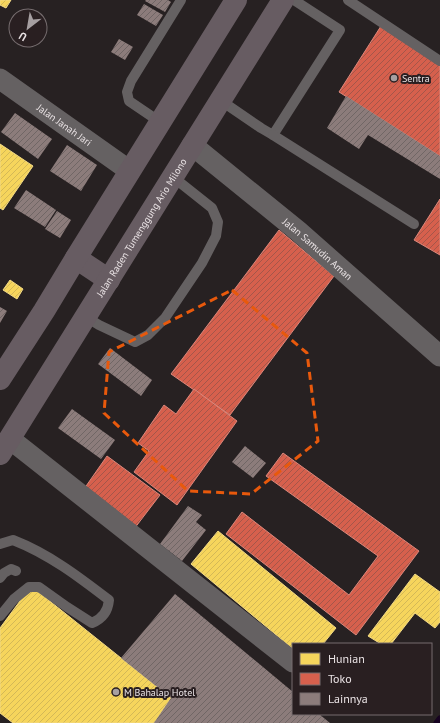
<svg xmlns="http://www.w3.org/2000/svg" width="440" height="723" font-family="'PT Sans',sans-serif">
	<defs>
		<pattern id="homes-hatch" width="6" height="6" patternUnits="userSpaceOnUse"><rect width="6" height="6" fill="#f6d55c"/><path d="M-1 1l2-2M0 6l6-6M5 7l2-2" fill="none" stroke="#d3b857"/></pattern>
		<pattern id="shops-hatch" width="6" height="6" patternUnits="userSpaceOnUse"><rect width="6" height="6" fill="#d6604d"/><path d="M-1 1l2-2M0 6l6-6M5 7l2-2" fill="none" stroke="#a4564a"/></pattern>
		<pattern id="building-hatch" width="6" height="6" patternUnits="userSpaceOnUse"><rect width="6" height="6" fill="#8c7c7b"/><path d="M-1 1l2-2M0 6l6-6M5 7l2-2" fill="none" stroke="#706665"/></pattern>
	</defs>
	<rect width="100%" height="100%" fill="#272122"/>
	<g fill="url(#homes-hatch)" stroke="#f2d985">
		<path d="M0 0H11L6 8 0 5Z"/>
		<path d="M0 144 33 166 3 210 0 208Z"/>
		<path d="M10 280 23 289 17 299 3 290Z"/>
		<path d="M218 531 336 628 323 644H293V649L191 564Z"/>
		<path d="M415 574 440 592V622L435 628 415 613 391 644H381L368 636Z"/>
		<path d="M31 586 171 698 154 723H13L0 713V628Z"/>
	</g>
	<g fill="url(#shops-hatch)" stroke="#dc877b">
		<path d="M381 26 440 63V156L339 92Z"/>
		<path d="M440 199V255L414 240Z"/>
		<path d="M279 230 334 276 230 415 171 374Z"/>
		<path d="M194 389 237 421 177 505 134 472 149 451 138 443 164 405 176 414Z"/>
		<path d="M283 453 419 551 356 635 226 534 242 512 349 595 378 556 266 476Z"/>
		<path d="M107 456 160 495 134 529 84 489Z"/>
	</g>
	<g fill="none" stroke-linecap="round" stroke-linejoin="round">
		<path stroke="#170321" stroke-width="7" d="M437 723 440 719"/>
	</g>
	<g fill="url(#building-hatch)">
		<path d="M146 0H168L171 2 165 12 145 1Z"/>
		<path d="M144 4 163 15 156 26 137 15Z"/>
		<path d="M119 39 133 47 125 60 111 52Z"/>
		<path d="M346 96 440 156V179L368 135 359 149 327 128Z"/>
		<path d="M15 113 52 139 38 159 1 132Z"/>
		<path d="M67 145 97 165 81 191 50 171Z"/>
		<path d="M26 190 56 210 45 227 14 208Z"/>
		<path d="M57 211 71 220 60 238 45 229Z"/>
		<path d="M0 307 7 311 0 323Z"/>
		<path d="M110 348 152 380 141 396 98 364Z"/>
		<path d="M72 409 115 440 101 459 58 428Z"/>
		<path d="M245 446 266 463 253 478 232 462Z"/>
		<path d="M188 506 202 515 196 522 206 530 182 561 160 544Z"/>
		<path d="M175 594 293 692V714H319L330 723H154L171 698 121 658Z"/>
	</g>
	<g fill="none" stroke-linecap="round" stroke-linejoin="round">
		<g stroke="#656162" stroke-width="10">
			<path d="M348 0 440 61"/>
			<path d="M220 100 261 128 273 135 340 30 294 0"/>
			<path d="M160 122 129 101 127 92 131 81 181 0"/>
			<path d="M273 135 414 224"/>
			<path d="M86 317 99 325 135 342 148 335 165 318 202 263 216 236 218 222 212 208 173 177"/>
			<path d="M0 544 13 540C49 554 79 577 109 600 108 611 102 619 92 623L67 607 39 587H29L14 599 0 616"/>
			<path d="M0 578 4 573 11 569 16 571"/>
		</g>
		<g stroke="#656162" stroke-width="21">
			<path id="s1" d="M0 79 130 171"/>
			<path id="s2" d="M192 145 298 231 440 356"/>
			<path d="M10 439 293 662"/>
		</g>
		<g stroke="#675c62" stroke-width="22">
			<path d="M76 258 109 280"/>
			<path d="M0 379 44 311 76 258 236 0"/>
			<path id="s3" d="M0 454 283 0"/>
		</g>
	</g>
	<path fill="none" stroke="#e8590c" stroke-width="3" stroke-dasharray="8 5" stroke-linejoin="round" d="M232 290 307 353 318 441 251 494 188 491 104 413 109 352Z"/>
	<g fill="#a69fa1" stroke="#291f21" stroke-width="1.5">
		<circle cx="394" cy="78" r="4"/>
		<circle cx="116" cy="692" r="4"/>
	</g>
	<g text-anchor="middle" stroke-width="4" stroke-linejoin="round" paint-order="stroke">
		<g font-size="10" fill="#eae3e5" stroke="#291f21" text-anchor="start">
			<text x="402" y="82">Sentra</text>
			<text x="124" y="696">M Bahalap Hotel</text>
		</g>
		<g font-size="10" fill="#eae3e5" stroke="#291f21">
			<text dy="4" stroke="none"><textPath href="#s1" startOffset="79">Jalan Janah Jari</textPath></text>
			<text dy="4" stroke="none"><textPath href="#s3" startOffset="267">Jalan Raden Tumenggung Ario Milono</textPath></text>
			<text dy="4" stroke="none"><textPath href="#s2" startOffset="163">Jalan Samudin Aman</textPath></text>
		</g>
	</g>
	<rect x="292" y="643" width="140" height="72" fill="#291f21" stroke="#766d6f"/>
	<rect x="300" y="653" width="20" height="12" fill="#f6d55c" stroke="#766d6f"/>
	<text x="328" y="663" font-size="12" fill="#eae3e5">Hunian</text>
	<rect x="300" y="673" width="20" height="12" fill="#d6604d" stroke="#766d6f"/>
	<text x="328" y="683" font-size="12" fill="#eae3e5">Toko</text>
	<rect x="300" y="693" width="20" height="12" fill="#8c7c7b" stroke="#766d6f"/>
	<text x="328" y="703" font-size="12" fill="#eae3e5">Lainnya</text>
	<g transform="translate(28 28) rotate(211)"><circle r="19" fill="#291f21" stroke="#766d6f"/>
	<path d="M0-3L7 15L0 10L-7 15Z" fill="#a69fa1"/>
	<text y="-6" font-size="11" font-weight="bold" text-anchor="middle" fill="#eae3e5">U</text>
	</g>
</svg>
